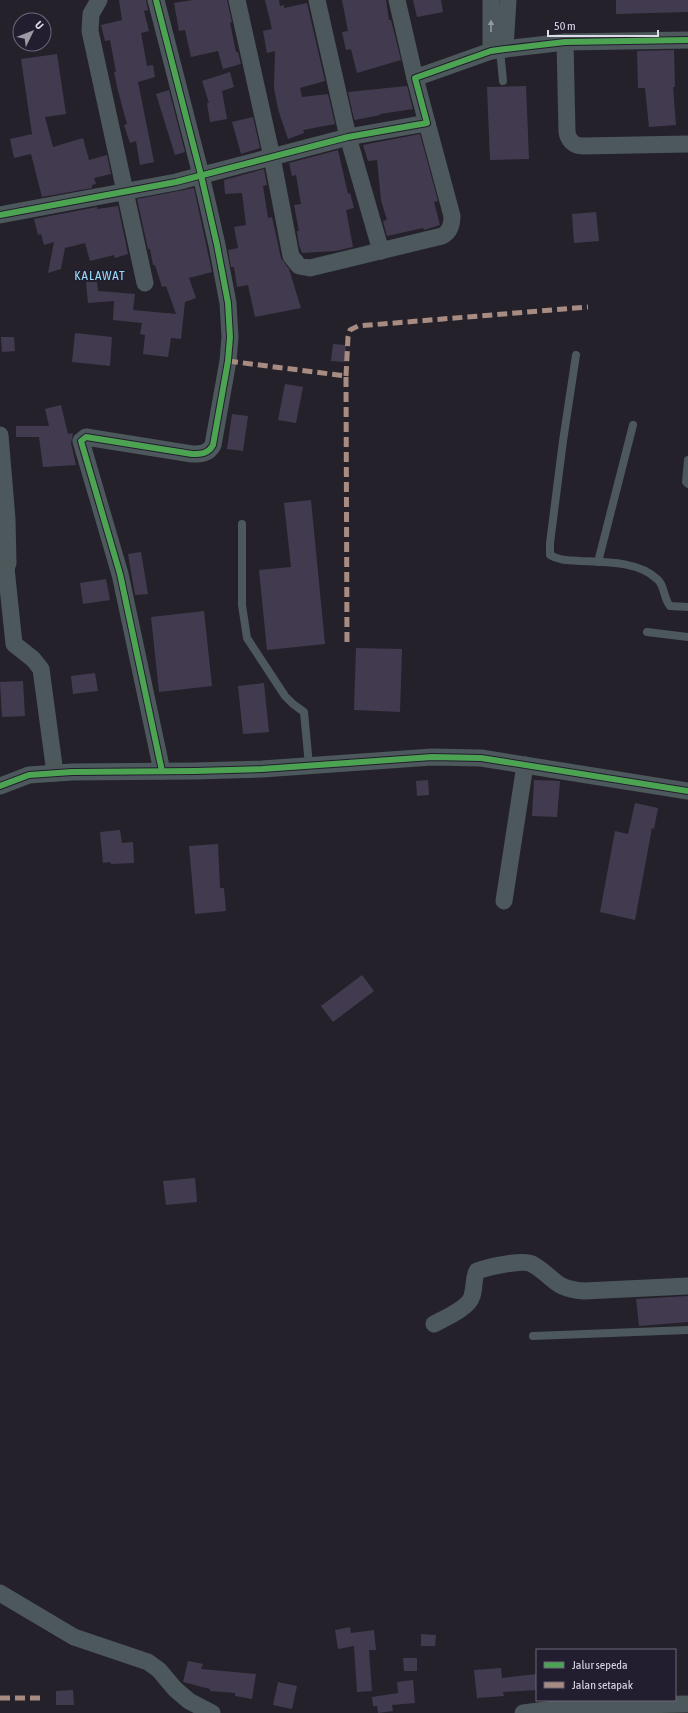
<svg xmlns="http://www.w3.org/2000/svg" width="688" height="1713" font-family="'Asap Condensed',sans-serif">
	<rect width="100%" height="100%" fill="#24212b"/>
	<g fill="#423b4f">
		<path d="M119 0H146L148 10 144 11 149 31 141 33 147 66 153 65 155 77 138 82 154 162 140 165 136 141 130 143 124 125 127 124 118 91 114 72H116L110 40 105 41 101 25 122 20Z"/>
		<path d="M193 0H227L232 22 230 23 236 52H238L241 64 223 69 218 51 191 57 185 30 179 31 174 3Z"/>
		<path d="M265 0H279L280 6 284 5V8L307 3 325 81 300 88 302 97 328 94 335 124 303 130 304 133 288 139 278 109 274 88 275 51 267 53 263 31 272 29Z"/>
		<path d="M342 0H386L389 20H391L401 60 357 73 351 49 346 50 342 32 348 31Z"/>
		<path d="M413 0H441L443 12 417 17Z"/>
		<path d="M616 0H688V12L616 14Z"/>
		<path d="M674 50 675 87H673L676 125 649 127 645 88H638L637 51Z"/>
		<path d="M57 54 66 114 45 117 53 147 83 138 89 160 107 155 111 174 94 178 96 184 92 185V188L42 197 31 154 14 158 10 139 32 134 21 59Z"/>
		<path d="M230 72 234 87 222 91 227 119 210 122 207 103H209L202 81Z"/>
		<path d="M407 86 413 109 380 114V115L355 120 354 119 348 92Z"/>
		<path d="M526 86 529 159 490 160 487 87Z"/>
		<path d="M169 90 185 152 175 155 156 94Z"/>
		<path d="M253 117 260 148 241 154 232 122Z"/>
		<path d="M420 134 438 201 434 202 440 225 424 230 423 228 387 236 383 221 387 220 381 200 377 160 368 161 363 145Z"/>
		<path d="M338 150 348 194 350 193 354 208 346 210 353 247 335 251 302 253 299 245 297 231H299L294 205 301 204 296 175 292 176 289 163Z"/>
		<path d="M264 169 267 185 263 186 268 218 272 217 281 258 289 269 301 308 255 317 248 285 237 287 234 267H231L228 250 238 248 234 227 246 225 242 193 225 194 224 180Z"/>
		<path d="M194 188 212 272 189 278 196 298 185 302 181 339 171 338 168 357 143 354 145 335 140 334 142 323 113 320 114 301 88 303 86 282H97L98 291 135 294 133 310 176 314 166 286 162 287 155 265H153L150 249H148L137 199Z"/>
		<path d="M118 206 128 254 115 258 114 255 90 261 85 243 65 248 61 269 48 273 54 242 44 245 41 234 38 235 34 219 97 207V209Z"/>
		<path d="M596 212 599 241 574 243 572 214Z"/>
		<path d="M75 333 112 337 110 366 72 362Z"/>
		<path d="M1 337H14L15 351 2 352Z"/>
		<path d="M333 344 346 345 345 362 331 361Z"/>
		<path d="M285 384 303 387 296 423 278 420Z"/>
		<path d="M61 405 68 434 73 433 71 443 76 465 43 467 39 437H16V426H49L45 409Z"/>
		<path d="M232 414 248 416 243 451 227 449Z"/>
		<path d="M311 500 325 644 267 650 259 570 291 567 284 503Z"/>
		<path d="M141 552 148 594 135 595 128 554Z"/>
		<path d="M106 579 110 600 83 604 80 583Z"/>
		<path d="M204 611 212 686 159 692 151 617Z"/>
		<path d="M356 648 402 649 400 712 354 710Z"/>
		<path d="M95 673 98 691 73 694 71 676Z"/>
		<path d="M23 681 25 716 2 717 0 682Z"/>
		<path d="M264 683 269 732 243 734 238 686Z"/>
		<path d="M428 780 429 795 417 796 416 781Z"/>
		<path d="M534 780 560 781 557 817 532 816Z"/>
		<path d="M635 803 658 808 654 829 652 828 635 920 600 912 615 831 628 834Z"/>
		<path d="M120 830 122 843 133 842 134 863 111 864 110 862 103 863 100 832Z"/>
		<path d="M218 844 220 888H224L226 911 195 914 189 846Z"/>
		<path d="M362 975 374 991 333 1022 321 1006Z"/>
		<path d="M195 1178 197 1202 166 1205 163 1181Z"/>
		<path d="M688 1296V1322L639 1326 636 1299Z"/>
		<path d="M350 1627 351 1633 374 1630 376 1650H369L372 1691 357 1692 354 1646 338 1649 335 1630Z"/>
		<path d="M421 1634 436 1635 435 1646H421Z"/>
		<path d="M403 1658H417V1671H404Z"/>
		<path d="M188 1661 203 1664 201 1669 256 1674 252 1699 235 1696V1693L210 1691V1689L183 1682Z"/>
		<path d="M501 1668 502 1678 537 1674V1690L503 1692 504 1696 477 1698 474 1670Z"/>
		<path d="M413 1680 415 1703 392 1705 393 1711 378 1713 377 1706H373L372 1697 398 1693 397 1682Z"/>
		<path d="M278 1682 297 1686 292 1709 273 1705Z"/>
		<path d="M73 1690 74 1705H56V1691Z"/>
	</g>
	<g fill="none" stroke-linecap="round" stroke-linejoin="round">
		<g stroke="#4c585b" stroke-width="8">
			<path d="M500 50 503 81"/>
			<path d="M576 355 563 441 550 543V555C560 561 569 560 580 561 604 562 638 561 657 579 665 585 663 598 670 606L688 607"/>
			<path d="M688 460 686 482 688 484"/>
			<path d="M242 524V605L247 638 285 696 293 704 304 712 309 765"/>
			<path d="M598 562 633 425"/>
			<path d="M647 632 688 637"/>
			<path d="M533 1336 688 1330"/>
		</g>
		<g stroke="#4c585b" stroke-width="17">
			<path d="M99 0 91 14 90 31 145 283"/>
			<path d="M156 0 201 175 217 245 228 303 230 337 228 361 213 445C208 454 201 454 192 454L86 437 81 441 120 574 162 771"/>
			<path d="M237 0 272 157 291 256 299 266 310 268 442 236C450 232 452 225 452 216L427 123"/>
			<path d="M317 0 348 137 381 251"/>
			<path d="M397 0 415 78"/>
			<path d="M491 0V51"/>
			<path d="M565 42 567 132C568 140 574 146 583 146L688 144"/>
			<path d="M505 49 508 0"/>
			<path d="M0 215 176 182 348 137 427 123 415 78 491 51 505 49 565 42 688 40"/>
			<path d="M0 435 7 519 8 563 6 568 0 572"/>
			<path d="M6 568 14 644 33 659 41 669 55 773"/>
			<path d="M0 786 29 775 72 772 195 771 262 769 432 757 481 758 688 791"/>
			<path d="M504 901 525 765"/>
			<path d="M434 1324C445 1318 469 1308 472 1296 475 1287 473 1279 477 1271 488 1267 523 1259 532 1264 555 1277 553 1289 584 1291L688 1286"/>
			<path d="M0 1593 74 1637 148 1662 159 1670 175 1689 189 1701 212 1713"/>
			<path d="M523 1713 578 1706 688 1704"/>
		</g>
		<g stroke="#a88b81" stroke-width="5" stroke-dasharray="10 5" stroke-linecap="butt">
			<path d="M228 361 346 376 347 647"/>
			<path d="M346 376 348 337 350 330 358 326 588 307"/>
			<path d="M0 1698H40"/>
		</g>
		<g stroke="#221d2f" stroke-width="8">
			<g id="cycleway">
				<path d="M156 0 201 175 217 245 228 303 230 337 228 361 213 445C208 454 201 454 192 454L86 437 81 441 120 574 162 771"/>
				<path d="M0 215 176 182 348 137 427 123 415 78 491 51 505 49 565 42 688 40"/>
				<path d="M0 786 29 775 72 772 195 771 262 769 432 757 481 758 688 791"/>
			</g>
		</g>
		<use href="#cycleway" stroke="#4ca352" stroke-width="6"/>
	</g>
	<defs><path id="oneway-solid" d="M-6-.8H1V-3.2L6.5 0L1 3.2V.8H-6Z"/></defs>
	<use fill="#959aa2" href="#oneway-solid" transform="translate(491 26) rotate(-90)"/>
	<g text-anchor="middle" stroke-width="3" stroke-linejoin="round" paint-order="stroke">
		<g font-size="13" letter-spacing="1" fill="#97ddf9" stroke="#221d2f">
			<text x="100" y="280">KALAWAT</text>
		</g>
	</g>
	<rect x="536" y="1649" width="140" height="52" fill="#221d2f" stroke="#6d6979"/>
	<rect x="544" y="1662" width="20" height="6" fill="#4ca352" stroke="#6d6979"/>
	<text x="572" y="1669" font-size="12" fill="#dedbe8">Jalur sepeda</text>
	<rect x="544" y="1682" width="20" height="6" fill="#a88b81" stroke="#6d6979"/>
	<text x="572" y="1689" font-size="12" fill="#dedbe8">Jalan setapak</text>
	<g transform="translate(32 32) rotate(47)"><circle r="19" fill="#221d2f" stroke="#6d6979"/>
	<path d="M0-3L7 15L0 10L-7 15Z" fill="#9d9aa6"/>
	<text y="-6" font-size="11" font-weight="bold" text-anchor="middle" fill="#dedbe8">U</text>
	</g>
	<path d="M548 30v6h110v-6" fill="none" stroke="#dedbe8" stroke-width="2"/>
	<text x="554" y="30" font-size="12" fill="#dedbe8" stroke="#221d2f" stroke-width="3" paint-order="stroke">50 m</text>
</svg>
